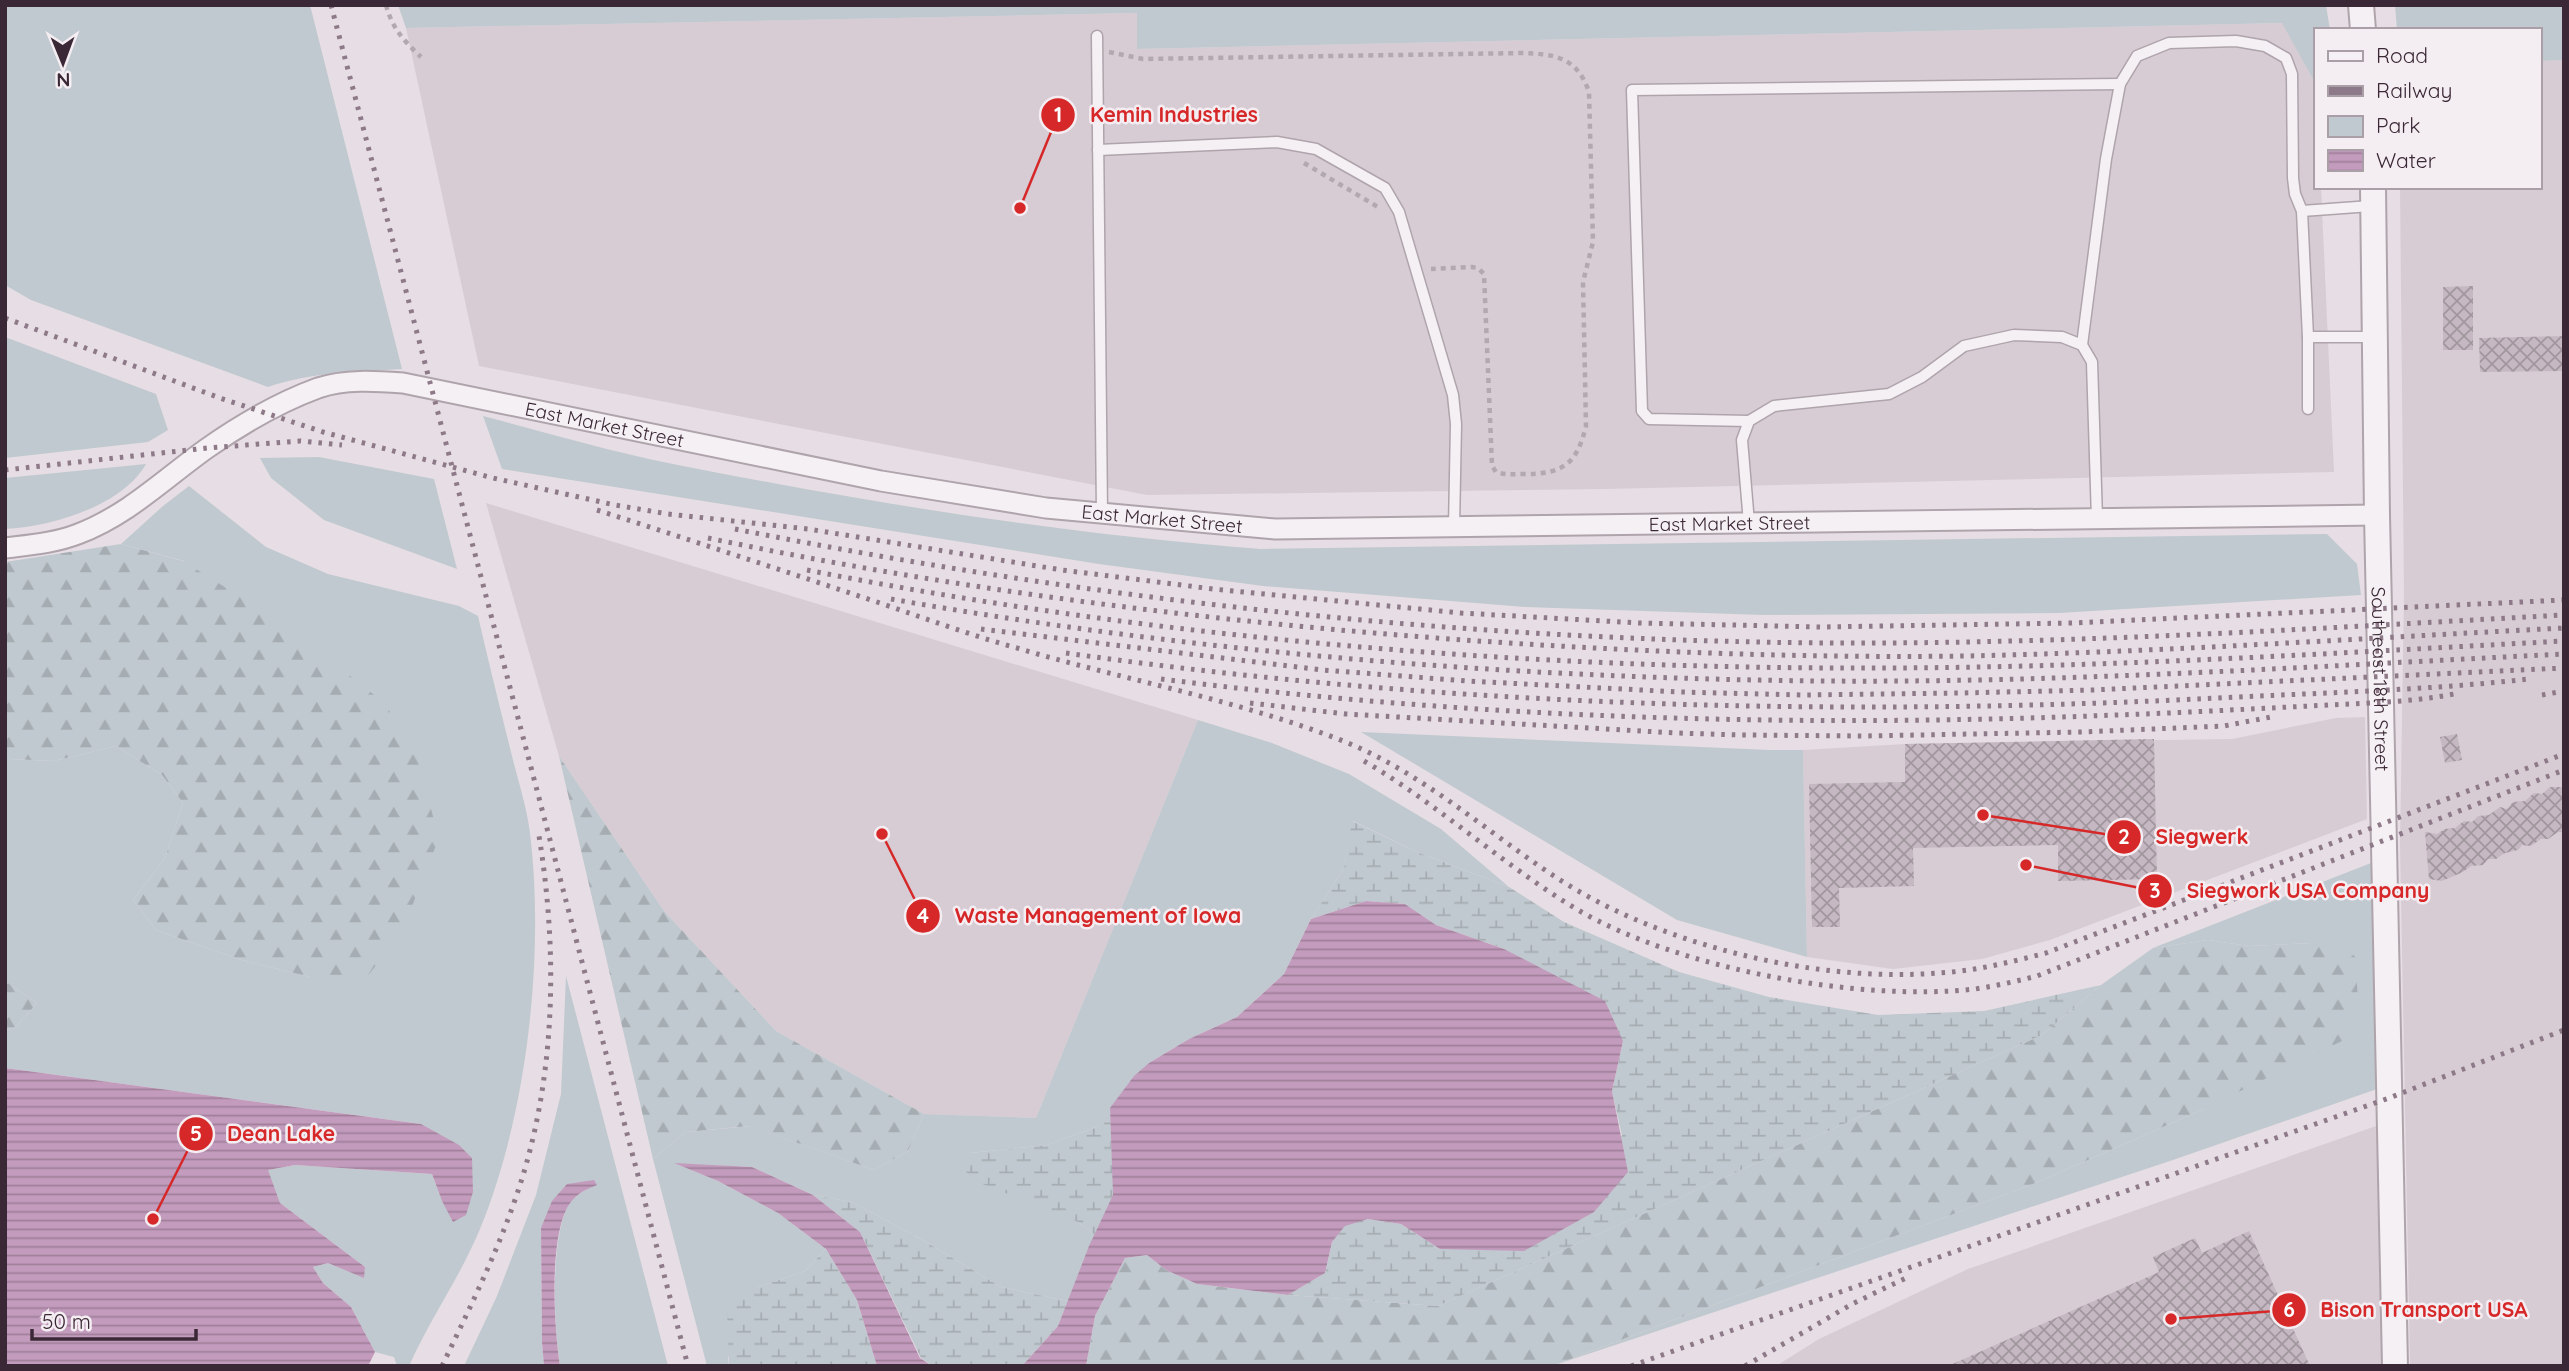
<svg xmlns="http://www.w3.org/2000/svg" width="2569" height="1371" font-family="Quicksand,sans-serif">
	<defs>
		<pattern id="forest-firs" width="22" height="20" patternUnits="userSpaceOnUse" patternTransform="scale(1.75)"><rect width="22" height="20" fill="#c0c9cf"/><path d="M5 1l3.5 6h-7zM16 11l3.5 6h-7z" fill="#a6adb2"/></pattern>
		<pattern id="wetland-marsh" width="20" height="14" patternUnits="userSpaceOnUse" patternTransform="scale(1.75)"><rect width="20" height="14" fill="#c0c9cf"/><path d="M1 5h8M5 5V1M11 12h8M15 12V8" fill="none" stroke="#a6adb2"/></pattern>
		<pattern id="water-rules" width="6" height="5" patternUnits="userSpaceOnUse" patternTransform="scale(1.75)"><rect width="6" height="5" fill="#c39cbd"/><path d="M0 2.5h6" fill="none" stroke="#a07f9a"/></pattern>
		<pattern id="building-cross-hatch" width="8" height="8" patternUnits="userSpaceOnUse" patternTransform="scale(1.75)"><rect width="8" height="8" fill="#c5b8c2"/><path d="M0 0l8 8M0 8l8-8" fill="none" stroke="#a1969e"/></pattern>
	</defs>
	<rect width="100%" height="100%" fill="#e6dee4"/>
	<g fill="#d7ccd4">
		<path d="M1138 13V49L2283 23 2315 83V187H2321L2334 472 1605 489 1147 495 479 366 406 28Z"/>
		<path d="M2564 60V1366H2410L2400 845 2404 593 2400 187H2539V61Z"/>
		<path d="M486 503 1198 720 1036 1118 924 1114 776 1031 664 911 559 756Z"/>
		<path d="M2365 717 2367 819 2050 940 1982 959 1893 969 1807 957 1803 750 1905 744 2232 739 2336 718Z"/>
		<path d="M2379 1125 2384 1366H1776L1819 1339 1968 1269Z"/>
	</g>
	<g fill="#c0c9cf">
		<path d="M5 5H310L402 369C356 372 312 372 268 387L31 300 5 285Z"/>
		<path d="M398 5H2326L2330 30H2315V83L2282 23 1137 49V13L406 28Z"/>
		<path d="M2395 5H2564V60L2539 61V30H2397Z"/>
		<path d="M5 337 156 394 168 430 148 442 5 458Z"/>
		<path d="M483 416C544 432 606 450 668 463 864 502 1062 534 1261 549L2327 534 2357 564 2361 595 2059 613 1764 615 1525 607 1263 586 1099 564 502 469Z"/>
		<path d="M319 457 434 479 457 569 324 520 271 478 260 458Z"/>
		<path d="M146 464C122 506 51 527 5 529V478Z"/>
		<path d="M189 486 266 547 328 574 459 606 478 616C489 664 501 712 513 760 519 784 527 808 530 833 545 955 527 1115 480 1229 460 1277 430 1319 409 1366H397L394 1357 375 1352 351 1307 323 1283 313 1267 328 1263 363 1277 365 1267 280 1203 267 1170 295 1165 432 1174 442 1201 428 1129 421 1124 5 1068V1031L15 1028 37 1003 5 981V756L9 759 54 761 116 746 162 775 183 803 165 858 133 900 156 930 238 959 310 977 184 561 121 544 163 506Z"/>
		<path d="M1198 720 1272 743 1349 774 1441 829 1509 887 1417 852 1353 821 1344 868 1311 919 1284 974 1237 1017 1189 1039 1149 1063 1096 1127 1047 1145 970 1153 1078 1222 1095 1235 1068 1301 1001 1287 921 1239 852 1202 813 1195 752 1167 677 1164 718 1181 778 1213 826 1249 805 1271 758 1287 728 1358 729 1366H707L653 1159 686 1132 750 1126 874 1170 908 1151 924 1114 1036 1118Z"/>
		<path d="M1361 732 1770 750H1803L1807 957 1677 920Z"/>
		<path d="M2371 863 2377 1089 2170 1161 1552 1366 2038 1182 2204 1109 2312 943 2249 946 2208 940 2153 948Z"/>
		<path d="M566 976 668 1366H560C554 1327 550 1244 567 1208 573 1196 584 1190 596 1185L594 1180 541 1228 542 1342 544 1366H464L497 1296 536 1195 561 1094Z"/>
	</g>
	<g fill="url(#forest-firs)">
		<path d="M121 544 183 561 290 628 383 702 414 747 439 838 401 934 362 983 310 977 238 959 156 930 133 900 165 858 183 803 162 775 116 746 54 761 9 759 5 756V562Z"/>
		<path d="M559 756 664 911 776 1031 924 1114 908 1151 874 1170 749 1126 686 1132 653 1159Z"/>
		<path d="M2208 940 2249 946 2312 943 2355 956 2358 1000 2344 1040 2204 1109 2038 1182 1552 1366H1086L1095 1316 1125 1258 1147 1255 1166 1270 1197 1284 1288 1295 1438 1306 2042 1035 2101 985 2153 948Z"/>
		<path d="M5 981 37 1003 15 1028 5 1031Z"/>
	</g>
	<g fill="url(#wetland-marsh)">
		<path d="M1352 821 1417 852 1509 887 1564 922 1679 972 1769 997 1878 1015 1984 1011 2101 985 2042 1035 1438 1306 1288 1295 1325 1273 1332 1242 1345 1225 1368 1219 1401 1224 1440 1249 1622 1136 1612 1091 1623 1041 1504 949 1436 925 1405 904 1366 901 1311 919 1344 868Z"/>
		<path d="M1110 1108 1114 1195 1095 1235 1078 1222 980 1183 966 1172 970 1153 1047 1145 1096 1127Z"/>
		<path d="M813 1195 852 1202 921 1239 1001 1287 1068 1301 1058 1326 1022 1366H932L921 1358 860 1232Z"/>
		<path d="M826 1249 857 1300 877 1366H729L727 1310 758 1287 805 1271Z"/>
	</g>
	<g fill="url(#water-rules)">
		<path d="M1366 901 1405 904 1436 925 1504 949 1605 1001 1623 1041 1612 1091 1628 1172 1594 1212 1524 1251 1440 1249 1401 1224 1368 1219 1345 1226 1332 1242 1325 1273 1288 1295 1197 1284 1166 1270 1147 1255 1125 1258 1095 1316 1086 1366H1022L1058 1326 1089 1246 1113 1195 1110 1108 1134 1076 1149 1063 1189 1039 1237 1017 1284 974 1311 919Z"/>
		<path d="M5 1068 421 1124 459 1145 472 1158 473 1192 466 1215 453 1222 442 1201 432 1174 295 1165 268 1170 280 1203 365 1267 364 1278 328 1263 313 1267 323 1283 351 1307 375 1352 368 1366H5Z"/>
		<path d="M674 1163 752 1167 813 1195 860 1232 920 1358 932 1366H877L857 1300 826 1249 778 1213 718 1181Z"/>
		<path d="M594 1180 597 1185C584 1190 574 1195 567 1208 549 1243 554 1327 560 1366H544L542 1342 541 1228 552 1201 567 1184Z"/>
	</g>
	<g fill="url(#building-cross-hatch)">
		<path d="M2473 286V350H2443V287Z"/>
		<path d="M2564 336V371L2480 372 2479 338Z"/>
		<path d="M2457 734 2462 760 2445 763 2440 737Z"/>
		<path d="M2154 739 2157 879 2058 881V845L1913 848 1914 886 1839 888 1840 927H1812L1809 784 1905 782V744Z"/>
		<path d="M2550 787H2564V832H2558L2548 839H2541L2531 846 2522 845 2518 850 2505 853 2496 859H2488L2483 865 2471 866 2463 872 2442 881 2429 879 2425 832 2437 834 2445 829 2455 828 2464 821 2472 822 2478 816 2489 815 2500 807 2507 809 2513 802 2525 801 2534 793 2542 794Z"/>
		<path d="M2249 1231 2310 1366H1948L2159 1272 2153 1257 2195 1238 2202 1253Z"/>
	</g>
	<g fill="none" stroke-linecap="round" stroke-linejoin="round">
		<g stroke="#afa4ac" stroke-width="13">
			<g id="service">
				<path d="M1097 36 1102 513"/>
				<path d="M1098 150 1277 142 1316 149 1385 188 1399 212 1453 395 1456 424 1454 527"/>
				<path d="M2302 211 2371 206"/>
				<path d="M2308 337H2374"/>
				<path d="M2082 345 2106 159 2120 84 2137 56 2169 43 2236 41 2265 46 2286 58 2292 74 2293 178 2295 194 2302 211 2308 337V409"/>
				<path d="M1749 421 1649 419 1642 411 1632 90 2120 84"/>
				<path d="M1749 523 1742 440 1749 421 1774 406 1889 394 1922 377 1964 346 2014 335 2062 337 2082 345 2092 362 2097 519"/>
			</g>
		</g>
		<g stroke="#afa4ac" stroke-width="23">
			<g id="minor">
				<path id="s1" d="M5 548C29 545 55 543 78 534 128 515 164 479 206 449 240 425 280 402 318 388 345 379 375 381 403 383L881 481 1046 508 1275 529 2377 515"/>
			</g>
		</g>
		<g stroke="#afa4ac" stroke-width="28">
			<g id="tertiary">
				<path d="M2361 5 2363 30"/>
				<path id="s2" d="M2373 187 2377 515 2395 1366"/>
			</g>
		</g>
		<g stroke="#b2a8af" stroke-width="4.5" stroke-dasharray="5 5" stroke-linecap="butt">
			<path d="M386 5C392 28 404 41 421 57"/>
			<path d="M1109 52 1143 59 1522 53C1555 54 1577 57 1589 92L1593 242 1583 282 1586 426C1577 464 1563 474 1524 474 1514 474 1505 475 1496 472L1492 466 1484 274 1478 268 1472 267 1431 269"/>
			<path d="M1304 163 1378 207"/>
		</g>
		<use href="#service" stroke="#f5f0f3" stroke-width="10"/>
		<use href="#minor" stroke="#f5f0f3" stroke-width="19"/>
		<use href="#tertiary" stroke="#f5f0f3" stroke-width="24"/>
		<g stroke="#8e7988" stroke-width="5" stroke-dasharray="3.5 7" stroke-linecap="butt">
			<path d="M331 5 688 1366"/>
			<path d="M5 318 220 398 323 432 493 478 615 505 668 514 808 529 1062 570 1213 589 1461 613 1640 623 1821 627 2072 623 2564 600"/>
			<path d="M5 470 207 448 300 441 342 445"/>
			<path d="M597 510C690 540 784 571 877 602 924 618 970 635 1017 648 1124 680 1234 699 1338 739 1419 770 1483 829 1554 876 1658 945 1815 983 1939 973 1975 971 2011 962 2046 953L2564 754"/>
			<path d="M735 529C1097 601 1466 641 1835 643 2078 644 2321 628 2564 615"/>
			<path d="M708 538C977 594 1251 627 1525 644 1671 653 1818 658 1965 656 2164 652 2364 638 2564 628"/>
			<path d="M807 570C1153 638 1520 669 1873 668 2103 668 2334 653 2564 641"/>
			<path d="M891 599C1197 653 1511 678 1822 681 2069 683 2317 666 2564 654"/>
			<path d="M981 629 1323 670 1467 681 1680 692 1802 695 1961 693 2092 690 2564 668"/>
			<path d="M1066 653C1441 706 1820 717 2198 699 2308 693 2420 691 2529 679"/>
			<path d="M1161 679C1478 719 1798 728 2116 715 2181 713 2246 709 2311 706 2359 703 2407 703 2454 694"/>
			<path d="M2542 695 2564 691"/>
			<path d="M1250 703 1346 714 1676 733 1741 735 1864 736 2081 732 2224 726 2276 716"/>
			<path d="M1364 761C1439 805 1503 865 1578 910 1679 969 1859 1002 1975 989 1996 986 2017 981 2037 976L2564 770"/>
			<path d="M442 1366C475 1297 510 1227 529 1154 556 1051 556 940 539 836"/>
			<path d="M1631 1366 2389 1098 2564 1030"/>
			<path d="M1745 1366 1854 1303 1906 1278"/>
		</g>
	</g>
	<g text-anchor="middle" stroke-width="5" stroke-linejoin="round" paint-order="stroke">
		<g font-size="19" fill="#3b2836" stroke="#f4edf2">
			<text dy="7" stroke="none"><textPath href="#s1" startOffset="648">East Market Street</textPath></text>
			<text dy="7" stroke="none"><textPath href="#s1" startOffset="1214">East Market Street</textPath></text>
			<text dy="7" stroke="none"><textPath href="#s1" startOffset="1782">East Market Street</textPath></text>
			<text dy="7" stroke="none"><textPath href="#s2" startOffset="492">Southeast 18th Street</textPath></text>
		</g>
	</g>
	<path fill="none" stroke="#d62828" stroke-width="2.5" d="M1020 208L1058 115M1983 815L2124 837M2026 865L2155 891M882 834L923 916M153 1219L196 1134M2171 1319L2289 1310"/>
	<g fill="#d62828" stroke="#f4edf2" stroke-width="2.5">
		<circle cx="1020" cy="208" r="7"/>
		<circle cx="1983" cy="815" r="7"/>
		<circle cx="2026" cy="865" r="7"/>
		<circle cx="882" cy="834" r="7"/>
		<circle cx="153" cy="1219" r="7"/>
		<circle cx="2171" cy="1319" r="7"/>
		<circle cx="1058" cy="115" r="18"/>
		<circle cx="2124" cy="837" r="18"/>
		<circle cx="2155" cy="891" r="18"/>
		<circle cx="923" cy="916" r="18"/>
		<circle cx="196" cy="1134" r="18"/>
		<circle cx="2289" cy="1310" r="18"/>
	</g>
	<g font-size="21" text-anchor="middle" font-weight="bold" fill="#fff">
		<text x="1058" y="122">1</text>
		<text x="2124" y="844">2</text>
		<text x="2155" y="898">3</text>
		<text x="923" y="923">4</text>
		<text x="196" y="1141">5</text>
		<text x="2289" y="1317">6</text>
	</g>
	<g font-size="21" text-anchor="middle" font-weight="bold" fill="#d62828" stroke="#f4edf2" stroke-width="5" stroke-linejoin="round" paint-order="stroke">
		<text x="1174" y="122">Kemin Industries</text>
		<text x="2202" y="844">Siegwerk</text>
		<text x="2308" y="898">Siegwork USA Company</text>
		<text x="1098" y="923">Waste Management of Iowa</text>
		<text x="281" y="1141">Dean Lake</text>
		<text x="2424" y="1317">Bison Transport USA</text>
	</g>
	<rect width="2569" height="1371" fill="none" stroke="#3b2836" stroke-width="14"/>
	<rect x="2314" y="28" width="228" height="161" fill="#f4edf2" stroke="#aa9ea7" stroke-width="2"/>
	<rect x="2328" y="51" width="35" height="10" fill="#f5f0f3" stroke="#aa9ea7" stroke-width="2"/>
	<text x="2376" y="63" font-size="21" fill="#3b2836">Road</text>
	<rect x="2328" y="86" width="35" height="10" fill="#8e7988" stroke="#aa9ea7" stroke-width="2"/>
	<text x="2376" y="98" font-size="21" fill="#3b2836">Railway</text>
	<rect x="2328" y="116" width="35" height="21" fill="#c0c9cf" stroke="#aa9ea7" stroke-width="2"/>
	<text x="2376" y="133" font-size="21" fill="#3b2836">Park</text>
	<rect x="2328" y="150" width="35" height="21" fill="url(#water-rules)" stroke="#aa9ea7" stroke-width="2"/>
	<text x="2376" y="168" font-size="21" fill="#3b2836">Water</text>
	<g transform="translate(63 63) rotate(179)" stroke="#f4edf2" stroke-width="5" paint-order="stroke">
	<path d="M0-5L12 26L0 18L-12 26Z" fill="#3b2836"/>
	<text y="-10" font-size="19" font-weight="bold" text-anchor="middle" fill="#3b2836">N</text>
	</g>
	<path d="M32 1329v10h164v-10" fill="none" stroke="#3b2836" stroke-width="3.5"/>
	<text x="42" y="1329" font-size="21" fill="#3b2836" stroke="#f4edf2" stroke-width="5" paint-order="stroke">50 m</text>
</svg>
